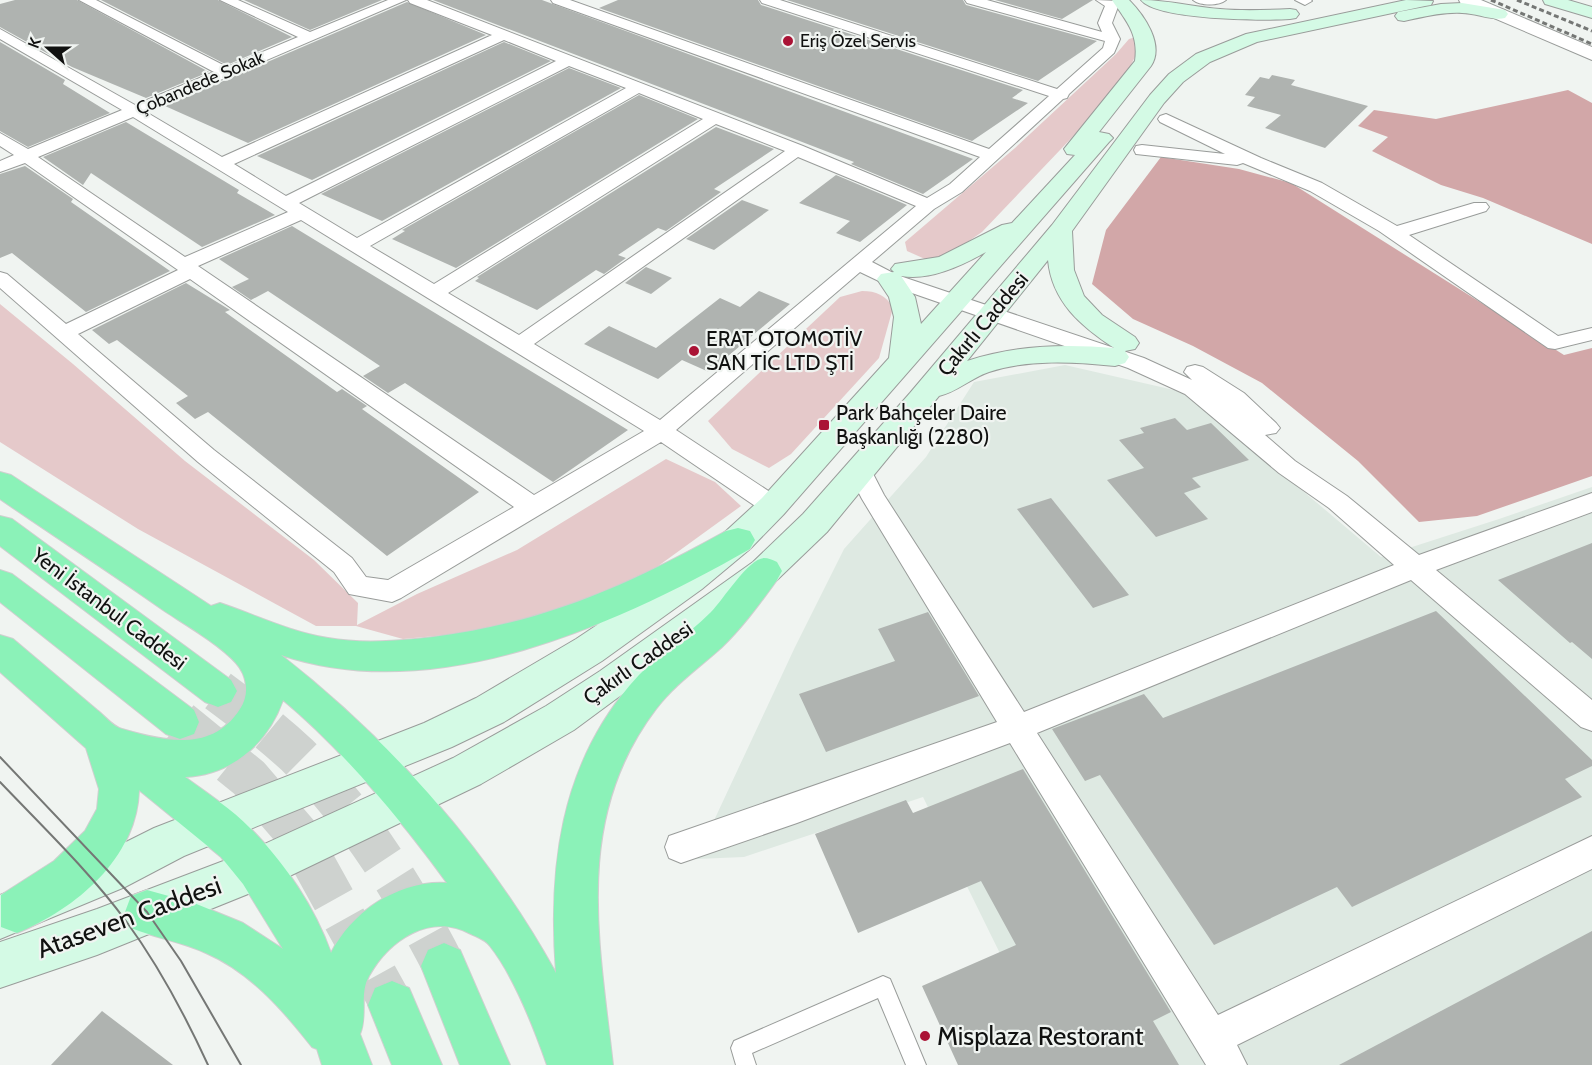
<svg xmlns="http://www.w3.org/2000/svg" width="1592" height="1065" font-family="Cabin,sans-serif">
	<rect width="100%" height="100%" fill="#f0f4f1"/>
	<path fill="#dee9e2" d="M1065 365 1187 393 1381 557 1499 519 1592 487V1065H1055L923 797 744 857 696 859 795 647 844 549 926 457 974 382Z"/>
	<g fill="#e5c9ca">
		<path d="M1136 37V55L1119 88 982 232 947 256 925 259 907 251 905 242 1015 148 1116 54 1129 39Z"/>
		<path d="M862 291C876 291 886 295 893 308L879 358 791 454 769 468 732 449 708 421 840 297Z"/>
		<path d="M0 304 73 364 185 461 314 560 358 603 357 625 417 594 517 550 666 459 715 482 741 506 654 569 561 612 467 633 403 639 356 626H316L138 529 0 442Z"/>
	</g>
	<g fill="#d2a7a8">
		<path d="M1568 90 1592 103V244L1483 198 1441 185 1372 151 1388 137 1358 126 1374 110 1436 119Z"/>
		<path d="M1161 157 1239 169 1291 183 1564 355 1592 348V476L1477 516 1419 522 1358 461 1262 383 1193 346 1133 319 1092 284 1106 230Z"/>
	</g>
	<g fill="#afb3b0">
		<path d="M15 0H77L209 72 146 98 72 67 0 27V4Z"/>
		<path d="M101 0H218L292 37 227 65Z"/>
		<path d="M244 0H382L310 30Z"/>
		<path d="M433 0H542L973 159 923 194 851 164 854 162Z"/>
		<path d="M618 0H758L761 5 1023 90 1012 98 1028 103 972 141 599 8Z"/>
		<path d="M787 0H963L966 5 1097 41 1038 81Z"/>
		<path d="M995 0H1093L1062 19Z"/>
		<path d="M407 2 486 35 248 143 165 106Z"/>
		<path d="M0 42 65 80 63 84 110 113 28 147 0 131Z"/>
		<path d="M504 42 551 61 312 180 257 156Z"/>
		<path d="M569 68 621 88 382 221 321 194Z"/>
		<path d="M1272 75 1295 80 1291 85 1368 106 1325 148 1265 128 1281 115 1247 106 1255 97 1245 95 1260 77 1269 79Z"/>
		<path d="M639 95 698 119 456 268 392 239 405 231 402 230Z"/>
		<path d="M126 122 239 190 237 193 275 215 202 247 91 173 83 185 43 157Z"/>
		<path d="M716 127 774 149 714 189 721 192 666 231 658 228 618 255 626 258 604 274 596 270 537 310 475 281 479 278 477 277Z"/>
		<path d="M25 166 73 199 71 202 170 271 86 312 12 253 0 258V174Z"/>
		<path d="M836 175 907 205 860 242 836 233 850 221 799 203Z"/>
		<path d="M742 200 769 210 714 250 686 239Z"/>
		<path d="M292 226 356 265 628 430 553 482 405 383 388 393 363 376 380 366 268 291 251 300 232 287 249 279 219 259Z"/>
		<path d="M646 267 672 278 651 294 625 283Z"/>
		<path d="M186 283 230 310 225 312 337 392 342 389 367 406 362 409 479 492 387 556 208 412 195 419 176 403 188 396 117 340 109 344 92 330Z"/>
		<path d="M759 291 790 304 709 372 682 360 658 379 584 344 609 326 656 348 720 298 740 307Z"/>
		<path d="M1175 418 1187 430 1211 423 1249 460 1192 478 1201 487 1184 493 1208 519 1156 537 1107 480 1144 468 1119 440 1144 433 1140 428Z"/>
		<path d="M1051 498 1129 595 1093 608 1017 509Z"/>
		<path d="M1592 543V659L1572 642 1570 643 1498 580Z"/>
		<path d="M1436 611 1592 760V766L1565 779 1582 797 1352 907 1337 887 1214 945 1100 775 1085 781 1052 729 1144 694 1163 718Z"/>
		<path d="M928 612 979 696 826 752 799 694 895 661 878 629Z"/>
		<path d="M1023 769 1171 1012 1153 1021 1179 1065H958L922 986 1016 945 981 881 858 933 815 834 906 800 913 813Z"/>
		<path d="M1592 931V1065H1339Z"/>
		<path d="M102 1011 173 1065H51Z"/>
	</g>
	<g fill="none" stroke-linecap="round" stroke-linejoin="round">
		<g stroke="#ced2cf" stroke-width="43" stroke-dasharray="43 22" stroke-linecap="butt">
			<path d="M218 691C245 711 272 732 297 755 358 815 405 890 444 966"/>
			<path d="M180 722 249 778 298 835 392 1005"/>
		</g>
		<g stroke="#999c9a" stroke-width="2">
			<path id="service" d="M883 976 890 979 926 1065H906L878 998 752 1053 756 1065H736L731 1048 734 1041Z"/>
		</g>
		<g stroke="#999c9a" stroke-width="2">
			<g id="minor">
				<path d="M79 0H96L227 67 298 37 220 0H238L310 32 388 0H406L146 112 222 157 492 35 410 3 408 0H427L803 146 927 198 950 184 980 157 553 3 551 0H570L989 149 1049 96 762 3 760 0H780L1057 89 1103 48 1105 41 967 3 965 0H987L1102 32 1098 23 1105 6 1096 0 1117 1 1119 4 1112 23 1120 39 1114 53 1069 94 1067 98 1063 99 962 192 934 209 872 262 897 275 1144 358 1192 380 1184 372 1187 367 1195 365 1203 367 1244 393 1276 423 1280 428 1276 433 1265 435 1295 461 1347 496 1419 555 1592 493V512L1436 570 1592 700V731L1581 727 1411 580 1037 733 1218 1015 1592 836V869L1237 1045 1247 1065H1206L1010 743 797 823 681 863 669 858 665 847 669 836 997 722 862 499 848 472 851 466 860 464 869 466 884 495 1024 712 1394 565 1329 508 1279 473 1185 394 1128 368 883 283 860 272 676 430 782 500 785 506 782 512 773 515 764 512 661 442 401 598 392 602 349 594 334 572 198 462 0 288V272L7 274 66 324 178 270 25 163 0 172V161L14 155 0 146V133L28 149 122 110 0 39V29L135 105 214 72ZM504 40 556 61 286 196 234 164ZM569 66 626 88 357 238 299 203ZM639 93 703 119 434 284 370 246ZM133 117 288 212 185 257 38 157ZM716 124 785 151 519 335 448 293ZM798 157 916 206 660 420 534 344ZM301 220 644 431 534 495 198 266ZM190 279 514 507 388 580 366 577 352 558 214 450 78 334Z"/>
				<path d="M1193 0H1226C1219 6 1200 6 1193 0Z"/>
				<path d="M1295 0H1311L1312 1 1305 5Z"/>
				<path d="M1166 114 1261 158 1322 183 1397 226 1474 203H1486L1489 207 1486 211 1409 235 1558 336 1592 328V340L1555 349 1548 348 1379 231 1310 191 1243 163 1237 165 1136 154 1134 150 1136 146 1142 145 1225 154 1160 122 1158 119 1160 116Z"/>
			</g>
		</g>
		<g stroke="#999c9a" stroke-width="2">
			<path id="tertiary" d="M1459 0H1481L1592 47V60L1461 4Z"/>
		</g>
		<g stroke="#999c9a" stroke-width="2">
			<g id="secondary">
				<path d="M1112 0H1129C1144 15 1165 45 1151 66L1099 132 1109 134 1113 138 1109 142 784 514 750 549 702 589 602 661 504 722 452 747 184 856 125 887 0 939V895L96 857 154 828 424 723 476 698 576 639 678 571 726 531 762 498 889 358 894 317 889 297 877 279 881 274 894 272 891 269 895 264 939 257 1002 225 1012 223 1075 155 1067 154 1064 149 1135 61C1139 34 1126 21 1112 0ZM986 252 921 324 915 297 901 276C930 281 961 266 986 252Z"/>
				<path d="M1141 0C1168 0 1193 7 1220 9 1243 11 1267 10 1290 9L1296 10 1299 14 1296 18 1290 19C1264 21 1156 20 1141 0Z"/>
				<path d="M1406 0 1433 1 1431 5 1425 6 1257 42 1210 62 1183 82 1164 103 1072 231 1074 270 1084 296 1102 315 1135 337 1139 343 1135 349 1125 351 1129 357 1125 363 1115 366C1074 362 1029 359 989 372 971 378 957 392 939 396L827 532 777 580 574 730 481 784 273 884 97 955 0 988V942L97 909 247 852 453 758 546 706 600 671 753 562 803 514 910 393 1052 225 1150 95 1169 74 1196 54 1246 34ZM1048 260C1052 302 1081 326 1114 348 1064 344 1016 345 967 361Z"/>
				<path d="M1543 0H1568L1592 7V18L1545 4Z"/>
				<path d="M1462 3 1505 10 1508 14 1505 18C1492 21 1476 13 1462 13 1442 12 1423 17 1404 21L1398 20 1395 16 1398 12 1441 4Z"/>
			</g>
		</g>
		<g stroke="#cfcfcf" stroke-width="2">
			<g id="trunk">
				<path d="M0 472 11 475 211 606 220 603C256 615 290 632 328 638 363 644 398 641 433 637 544 623 629 585 726 531L738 528 750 531 755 540 750 549C617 625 435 707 281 655 391 741 488 850 556 973 548 868 560 768 630 685 653 657 685 638 711 612 723 600 748 559 764 558 768 558 773 560 777 562L782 571 777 580C760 603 743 627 722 647 700 667 674 685 656 709 573 818 599 939 613 1065H547C534 1028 514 976 490 946 486 940 477 937 471 934 430 912 389 940 369 976 359 994 368 1016 360 1034L372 1065H322L317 1049 312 1047C283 1010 250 972 206 953 182 942 156 938 131 928L125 912 131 896 147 890 194 903 243 923 283 949 243 884 221 857 139 790C137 858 76 909 17 933L1 927V895L54 861 85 831 97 809 99 789 86 748 0 672V635L13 639C41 663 69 686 97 710 104 715 113 727 122 729 163 741 212 753 240 709 250 694 247 675 236 663 220 645 186 625 166 612 111 573 55 537 0 499ZM283 700C341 748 403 822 447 883 399 880 352 911 331 953 315 908 285 863 251 829 232 809 208 794 185 777 232 775 268 743 283 700Z"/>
				<path d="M0 516 12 519 231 680 237 691 231 702 218 707 205 702 0 546Z"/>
				<path d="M0 570 12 574 194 710 199 722 194 734 180 739 166 734 0 602Z"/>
				<path d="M444 943 460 950 510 1065H460L421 966 428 950Z"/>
				<path d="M392 981 409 988 442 1065H392L368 1005 375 988Z"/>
			</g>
		</g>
		<use href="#service" fill="#fff" fill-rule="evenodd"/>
		<use href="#minor" fill="#fff" fill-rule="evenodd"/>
		<use href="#tertiary" fill="#fff" fill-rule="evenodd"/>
		<use href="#secondary" fill="#d4fae5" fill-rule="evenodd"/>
		<use href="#trunk" fill="#8bf2b8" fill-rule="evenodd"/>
		<g stroke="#757775" stroke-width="2">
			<path d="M0 757 147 912 181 961 241 1065"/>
			<path d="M0 782C43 827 89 871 126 921 159 966 185 1015 208 1065"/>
		</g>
		<g stroke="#757775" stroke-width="3" stroke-dasharray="5 3" stroke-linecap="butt">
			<path d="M1491 0 1592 44"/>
			<path d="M1517 0 1592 31"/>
		</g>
	</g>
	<g fill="#aa1335" stroke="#f0f4f1" stroke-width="2">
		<circle cx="788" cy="41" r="6"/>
		<circle cx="694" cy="351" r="6"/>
		<rect x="818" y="419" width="12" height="12" rx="3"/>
		<circle cx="925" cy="1036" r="6"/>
	</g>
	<g text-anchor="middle" stroke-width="4.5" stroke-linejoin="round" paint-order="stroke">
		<g font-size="18" fill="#101110" stroke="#f0f4f1" text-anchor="start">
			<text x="800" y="47">Eriş Özel Servis</text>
		</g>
		<g font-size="18" fill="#101110" stroke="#f0f4f1">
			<text transform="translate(200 83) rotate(-23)" y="6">Çobandede Sokak</text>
		</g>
		<g font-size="21" fill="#101110" stroke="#f0f4f1">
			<text transform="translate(983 324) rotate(-50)" y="7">Çakırlı Caddesi</text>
			<text transform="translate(109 609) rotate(37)" y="7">Yeni İstanbul Caddesi</text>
			<text transform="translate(638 663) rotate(-35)" y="7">Çakırlı Caddesi</text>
		</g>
		<g font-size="21" fill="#101110" stroke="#f0f4f1" text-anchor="start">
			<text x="706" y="346">ERAT OTOMOTİV<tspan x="706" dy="24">SAN TİC LTD ŞTİ</tspan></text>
			<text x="836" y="420">Park Bahçeler Dai̇re<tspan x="836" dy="24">Başkanlığı (2280)</tspan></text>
		</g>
		<g font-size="26" fill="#101110" stroke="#f0f4f1">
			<text transform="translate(129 917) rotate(-20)" y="9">Ataseven Caddesi</text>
		</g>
		<g font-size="26" fill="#101110" stroke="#f0f4f1" text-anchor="start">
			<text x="937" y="1045">Misplaza Restorant</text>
		</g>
	</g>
	<g transform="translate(48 48) rotate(291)" stroke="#f0f4f1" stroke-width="4.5" paint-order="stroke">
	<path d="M0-4.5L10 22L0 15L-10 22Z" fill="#101110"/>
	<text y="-9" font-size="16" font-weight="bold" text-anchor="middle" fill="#101110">K</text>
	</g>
</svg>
